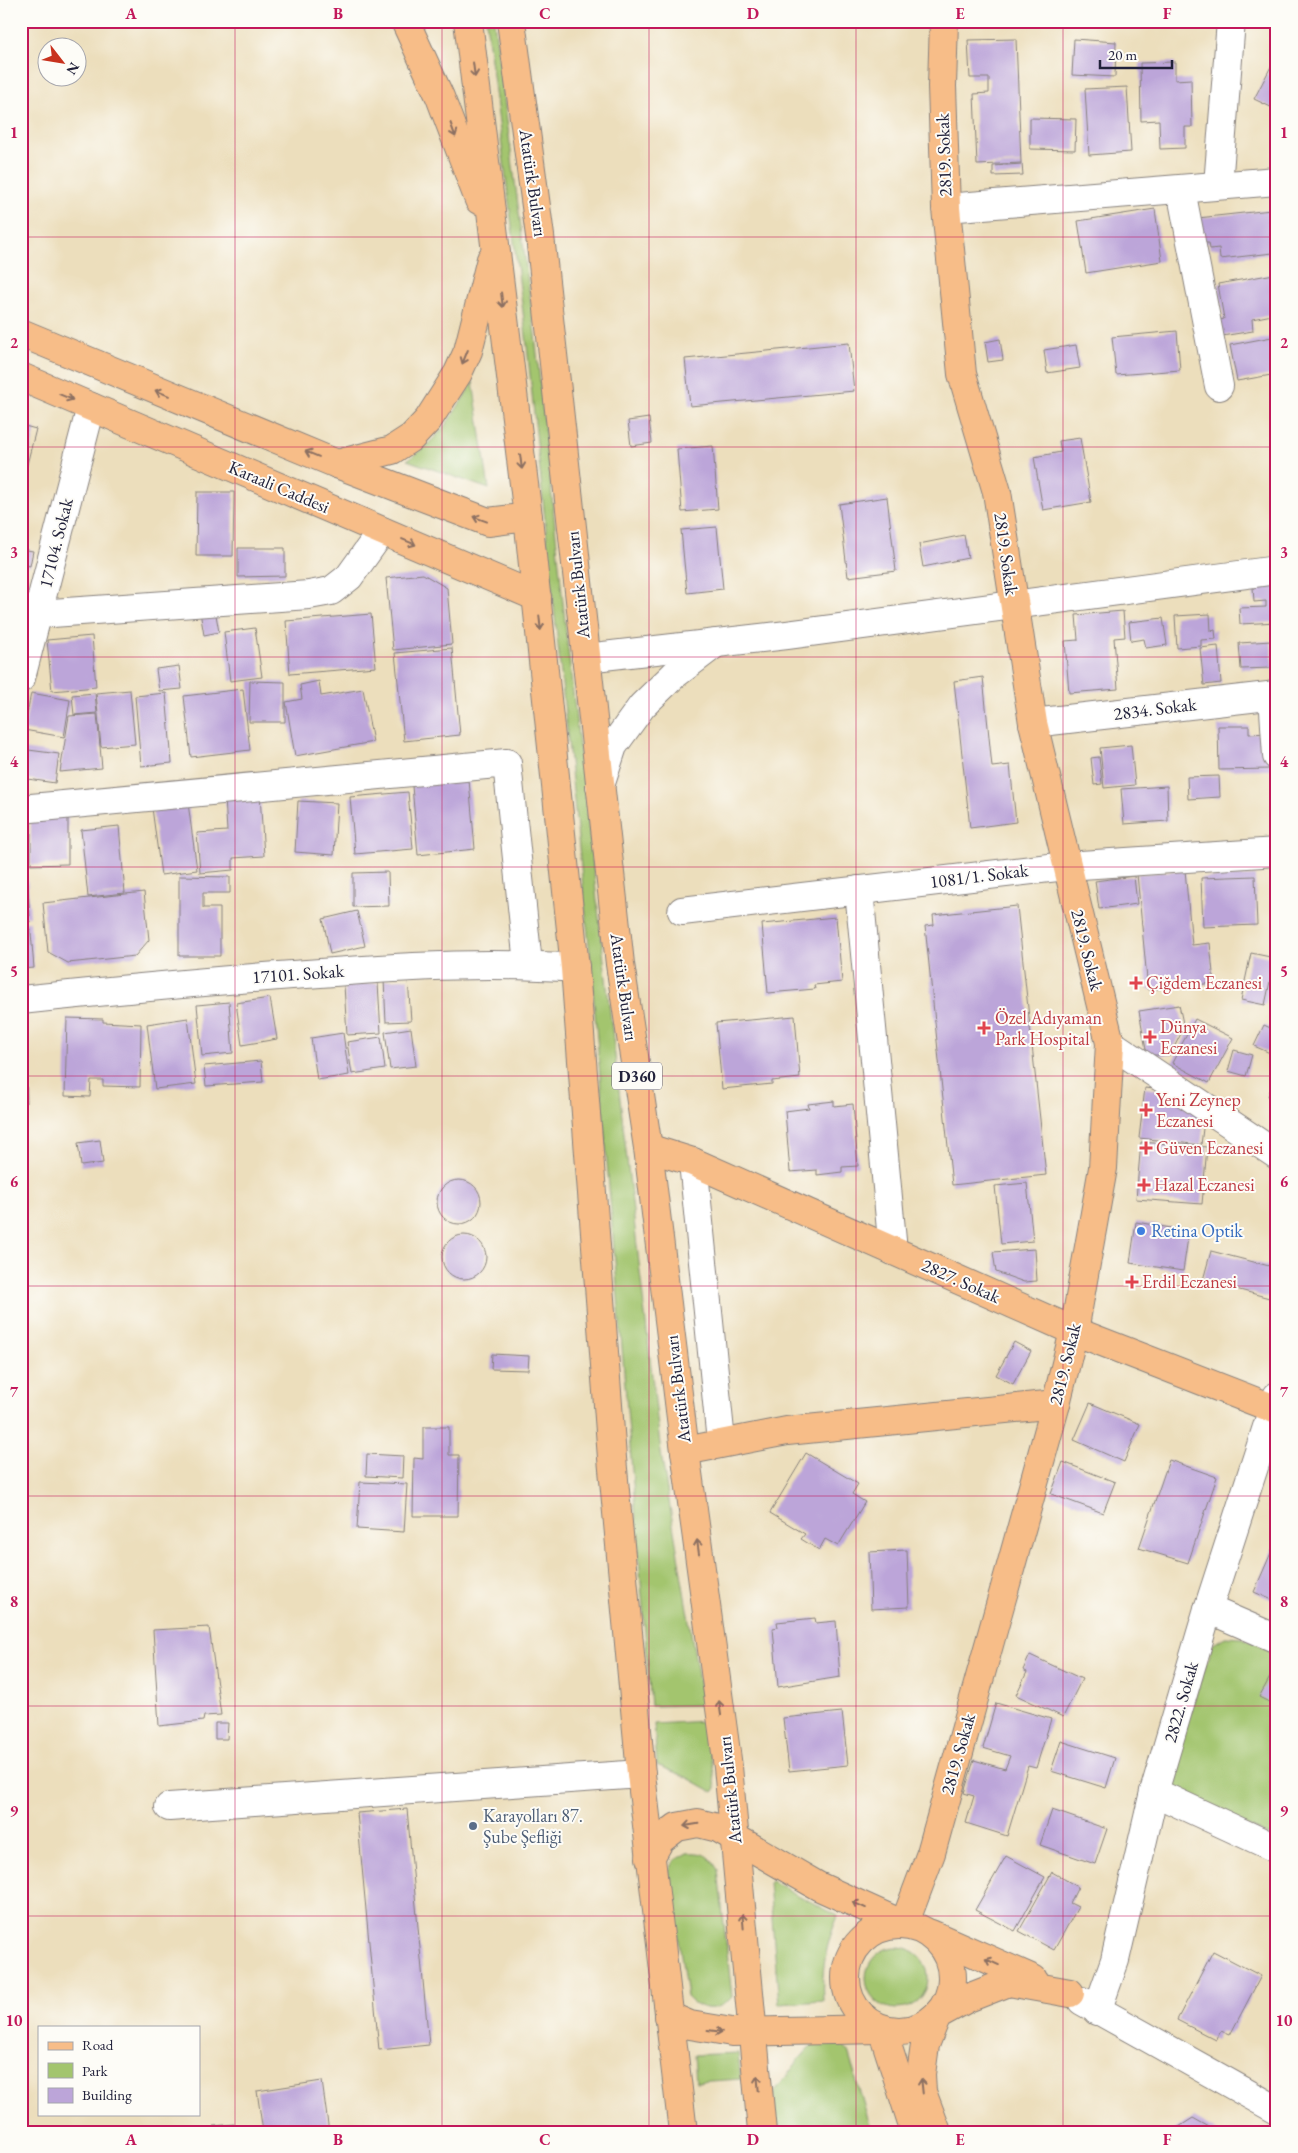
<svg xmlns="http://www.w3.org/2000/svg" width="1298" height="2153" font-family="'EB Garamond',serif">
	<rect width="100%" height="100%" fill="#fdfcf7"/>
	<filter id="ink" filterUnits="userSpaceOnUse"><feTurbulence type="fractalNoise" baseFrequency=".02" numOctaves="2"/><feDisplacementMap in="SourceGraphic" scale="10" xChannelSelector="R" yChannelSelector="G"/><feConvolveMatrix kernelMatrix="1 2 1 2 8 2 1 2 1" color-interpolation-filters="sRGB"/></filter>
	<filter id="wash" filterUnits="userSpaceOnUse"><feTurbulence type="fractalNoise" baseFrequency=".0096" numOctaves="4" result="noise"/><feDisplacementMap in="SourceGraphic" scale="20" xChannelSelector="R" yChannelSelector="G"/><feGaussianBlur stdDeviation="1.12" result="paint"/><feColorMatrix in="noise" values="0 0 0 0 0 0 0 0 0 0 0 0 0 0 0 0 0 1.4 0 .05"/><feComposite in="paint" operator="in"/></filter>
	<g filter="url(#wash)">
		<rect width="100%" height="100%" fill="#ecdebc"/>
		<g fill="#a3c56e" stroke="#627454">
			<path d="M486 21H494L535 335 567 641 661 1453 703 1705 651 1706 591 964 526 336Z"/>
			<path d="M473 382 489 489 407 460C439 441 455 412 473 382Z"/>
			<path d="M1225 1637 1243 1638 1277 1653V1839L1165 1789 1212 1645Z"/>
			<path d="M706 1721 716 1788 713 1792 686 1777 657 1765 654 1724Z"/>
			<path d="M687 1853C704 1852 709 1855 718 1870L732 1997C719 2012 701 2012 687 1997L669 1871 675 1860Z"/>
			<path d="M771 1881 838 1916C826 1944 821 1970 823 2001L779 2004 769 1883Z"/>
			<circle cx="897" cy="1978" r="31"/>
			<path d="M819 2040C833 2040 840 2039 848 2052L872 2132H776L774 2092C790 2074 799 2055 819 2040Z"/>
			<path d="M738 2053 741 2079 696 2082 694 2055Z"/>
		</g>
		<g id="blocks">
			<g fill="#bca5d9">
				<path d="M1016 39 1021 163 977 165 974 94 989 93V78H970L968 40Z"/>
				<path d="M1074 39 1116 42 1115 77 1072 75Z"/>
				<path d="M1277 55V110L1254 99Z"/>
				<path d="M1175 62V80L1191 79 1192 127H1185V148L1160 149 1159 120 1141 121 1140 63Z"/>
				<path d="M1127 87 1131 152 1089 155 1085 89Z"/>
				<path d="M1030 118 1076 119 1075 150 1030 149Z"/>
				<path d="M1022 164 1023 175 993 176V166Z"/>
				<path d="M1155 209 1162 261 1086 273 1078 221Z"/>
				<path d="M1271 210 1274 232 1271 233 1273 253 1220 259 1219 248 1210 249 1209 243H1200L1198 218Z"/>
				<path d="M1274 274 1277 289V314L1252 319 1253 331 1222 336 1220 320 1224 319 1218 284Z"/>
				<path d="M1177 331 1180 370 1116 375 1112 337Z"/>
				<path d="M1277 336V374L1237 381 1230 345Z"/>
				<path d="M1000 339 1003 360 988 362 985 342Z"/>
				<path d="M849 343 854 391 690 406 685 359Z"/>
				<path d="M1076 345 1080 368 1047 373 1044 350Z"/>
				<path d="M649 418 652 443 631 446 628 421Z"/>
				<path d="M21 425 36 429 22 484H21Z"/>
				<path d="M1080 438 1091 502 1043 510 1034 457 1061 452 1059 441Z"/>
				<path d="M713 446 718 509 682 512 677 449Z"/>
				<path d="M197 492H234L233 556H196Z"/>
				<path d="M887 497 896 571 848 577 839 504Z"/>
				<path d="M717 527 723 589 687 593 681 530Z"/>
				<path d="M964 535 968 558 923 567 919 544Z"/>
				<path d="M238 548H285V576L238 577Z"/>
				<path d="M21 549 33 551 30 566 21 564Z"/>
				<path d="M423 574 447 588 452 644 393 650 386 578Z"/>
				<path d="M1277 583V622L1240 624 1239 608 1266 607V601L1254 602 1253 587Z"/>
				<path d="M215 609 219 632 204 635 200 612Z"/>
				<path d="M1123 611 1125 637 1114 638 1118 689 1069 693 1065 641 1078 640 1076 615Z"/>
				<path d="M371 614 376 667 290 674 286 621Z"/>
				<path d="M1210 614 1211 631 1215 630 1216 639 1201 640V646L1177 648 1175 616Z"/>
				<path d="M1163 618 1167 645 1146 648 1144 639 1131 641 1129 622Z"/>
				<path d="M255 628 262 677 230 681 224 632Z"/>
				<path d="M92 636 96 687 52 691 47 640Z"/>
				<path d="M1271 641 1273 668 1241 669 1239 643Z"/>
				<path d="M1218 646 1221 683 1204 685 1200 648Z"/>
				<path d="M452 648 460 735 404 741 395 653Z"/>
				<path d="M179 666 182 689 159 691 156 669Z"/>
				<path d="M983 677 992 767 1010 765 1016 822 970 828 954 681Z"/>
				<path d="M250 681 285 682V722H249Z"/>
				<path d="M319 681 321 696 363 689 373 742 295 756 286 702 302 699 300 685Z"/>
				<path d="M243 689 250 750 191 757 184 696Z"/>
				<path d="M130 690 135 744 101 747 96 693Z"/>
				<path d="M31 693 70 700 64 737 24 730Z"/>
				<path d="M95 693 97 713 74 715 72 695Z"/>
				<path d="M166 693 172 763 141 766 135 696Z"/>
				<path d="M97 714 102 768 60 772 69 716Z"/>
				<path d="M1218 726H1249V734L1269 733 1270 769 1219 770Z"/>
				<path d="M1131 745 1135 785 1104 788 1100 748Z"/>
				<path d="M21 749 59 754 55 783 21 778Z"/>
				<path d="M1099 757 1102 784 1094 785 1091 758Z"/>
				<path d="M1219 776 1220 797 1188 799 1187 777Z"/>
				<path d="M469 780 475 849 418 855 412 786Z"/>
				<path d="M1167 786 1168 821 1124 824 1121 789Z"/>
				<path d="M408 792 413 849 355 854 350 797Z"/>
				<path d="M260 795 264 856 233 858V870L200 873 197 833 227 831 225 798Z"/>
				<path d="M298 801 337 803 334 855 295 852Z"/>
				<path d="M188 803 197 870 161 875 152 808Z"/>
				<path d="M68 815V864L31 865V816Z"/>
				<path d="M119 826 125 893 88 897 81 830Z"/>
				<path d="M1185 870 1192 945 1210 943 1214 983 1148 990 1137 874Z"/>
				<path d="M388 872 389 906 353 907V873Z"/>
				<path d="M21 874H27L30 916 21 917Z"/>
				<path d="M179 876 230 877V893H203V908H220V956H179Z"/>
				<path d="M1134 876 1137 904 1099 909 1095 881Z"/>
				<path d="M1255 876 1257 925 1203 927 1201 878Z"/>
				<path d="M144 892 149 940 135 956 68 963 48 952 43 903Z"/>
				<path d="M1017 906 1046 1175 952 1185 925 926 934 925 933 915Z"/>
				<path d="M357 911 365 946 330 954 323 919Z"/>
				<path d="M836 917 842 982 814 985 815 989 768 993 762 924Z"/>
				<path d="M30 921 34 968 21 969V922Z"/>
				<path d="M1251 953 1275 958 1265 1005 1241 1000Z"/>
				<path d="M408 979 411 1021 386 1022 384 980Z"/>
				<path d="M378 983 381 1033 347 1035 344 985Z"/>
				<path d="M270 998 277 1039 242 1045 236 1003Z"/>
				<path d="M229 1002 233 1053 202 1056 197 1005Z"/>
				<path d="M1179 1005 1184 1028 1170 1055H1147L1139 1011Z"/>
				<path d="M795 1016 800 1078 772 1081V1084L722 1089 716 1023Z"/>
				<path d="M67 1018 103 1019V1022L141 1024 140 1087 103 1086V1080H91L90 1097 65 1096Z"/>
				<path d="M188 1018 196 1084 155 1089 147 1024Z"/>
				<path d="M1195 1019 1233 1038 1209 1083 1172 1063Z"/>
				<path d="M1264 1025 1277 1031V1056L1254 1046Z"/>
				<path d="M411 1028 416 1066 390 1069 385 1032Z"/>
				<path d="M21 1029H25L27 1102H21Z"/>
				<path d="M343 1033 349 1075 317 1080 311 1038Z"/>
				<path d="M381 1037 385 1069 352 1074 347 1042Z"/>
				<path d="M1234 1050 1252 1055 1246 1076 1228 1071Z"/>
				<path d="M261 1061 263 1082 206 1086 204 1066Z"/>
				<path d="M1277 1074V1100L1268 1096Z"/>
				<path d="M1145 1088 1172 1091 1205 1112 1201 1145 1139 1138Z"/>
				<path d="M834 1101V1106L853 1104 858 1166 842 1167V1172L817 1175V1170L790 1172 785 1111 809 1108 808 1104Z"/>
				<path d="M100 1140 103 1163 81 1166 78 1143Z"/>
				<path d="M1141 1142 1207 1147 1202 1204 1136 1199Z"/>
				<circle cx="459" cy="1202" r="22"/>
				<path d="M1027 1183 1033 1241 1001 1244 995 1186Z"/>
				<path d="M1136 1222 1189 1231 1183 1271 1130 1263Z"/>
				<circle cx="464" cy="1257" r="22"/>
				<path d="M1035 1249 1037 1281 1024 1282 996 1272 993 1252Z"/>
				<path d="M1211 1251 1277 1268V1285L1273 1299 1203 1280Z"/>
				<path d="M1014 1342 1031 1351 1013 1384 996 1375Z"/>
				<path d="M492 1354 529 1356 528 1370 491 1369Z"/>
				<path d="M1090 1403 1140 1424 1124 1462 1074 1440Z"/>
				<path d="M423 1427H449V1455H459L458 1516H413L414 1458 423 1459Z"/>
				<path d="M806 1453 858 1484 852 1494 865 1502 838 1546 825 1539 819 1550 801 1539 805 1534 770 1513Z"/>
				<path d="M367 1454 403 1456 402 1478 366 1476Z"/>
				<path d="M1169 1460 1217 1477 1188 1563 1139 1548Z"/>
				<path d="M1063 1462 1115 1482 1103 1513 1051 1494Z"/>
				<path d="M360 1482 407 1484 404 1532 357 1529Z"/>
				<path d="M1277 1539V1602L1254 1592Z"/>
				<path d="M907 1550 909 1607 871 1609 869 1552Z"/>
				<path d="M815 1618 816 1623 836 1621 840 1677 778 1687 773 1628 778 1627 777 1622Z"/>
				<path d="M209 1627 221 1715 204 1716 203 1721 159 1726 153 1630Z"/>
				<path d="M1030 1655 1082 1679 1063 1717 1016 1695 1027 1672 1023 1670Z"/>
				<path d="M1273 1672 1277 1674V1706L1259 1697Z"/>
				<path d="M996 1703 1051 1719 1036 1768 1028 1766 1007 1836 966 1823 974 1796 964 1793 974 1760 1005 1769 1010 1756 983 1748Z"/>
				<path d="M842 1712 848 1765 789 1771 783 1718Z"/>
				<path d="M215 1723H228L227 1739H215Z"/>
				<path d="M1061 1741 1115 1758 1106 1788 1051 1771Z"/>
				<path d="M407 1809 429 2045 379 2050 357 1813Z"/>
				<path d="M1052 1810 1107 1829 1095 1864 1040 1845Z"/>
				<path d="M1006 1856 1045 1877 1015 1931 975 1910Z"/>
				<path d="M1052 1872 1078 1887 1070 1903 1078 1907 1054 1950 1019 1931Z"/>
				<path d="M1213 1951 1261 1976 1230 2035 1221 2031 1216 2040 1177 2020Z"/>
				<path d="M322 2081 329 2132H263L257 2091Z"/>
				<path d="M1193 2118 1218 2132H1171Z"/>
				<path d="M234 2124V2132H214V2126Z"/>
			</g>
		</g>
	</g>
	<g filter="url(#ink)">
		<use href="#blocks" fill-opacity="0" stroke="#87807c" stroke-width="1"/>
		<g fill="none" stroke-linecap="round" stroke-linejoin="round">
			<g stroke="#87807c" stroke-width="30">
				<g id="minor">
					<path d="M1218 185 1231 21"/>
					<path d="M1181 190 1219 386"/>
					<path d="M946 208 1277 181"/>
					<path d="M38 614 309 595 331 591 349 577 382 531"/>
					<path d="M586 658 787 635 1277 570"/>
					<path d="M21 678 91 407"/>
					<path d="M1273 695 1277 756"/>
					<path d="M1033 723 1277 695"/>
					<path d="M600 786 613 746 642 706 674 675 716 643"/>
					<path d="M21 809 507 763 528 964"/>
					<path d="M859 890 893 1251"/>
					<path d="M682 911 1066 866 1277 852"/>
					<path d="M21 1000C125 989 229 979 334 972 414 966 495 962 575 968"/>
					<path d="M1110 1043 1277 1155"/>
					<path d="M693 1162 721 1442"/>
					<path d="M1208 1609 1277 1639"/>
					<path d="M1154 1792 1277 1849"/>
					<path d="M169 1807 641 1774"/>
					<path d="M1082 2001 1277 2110"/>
					<path d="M1097 2011 1115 1960 1154 1792 1208 1609 1277 1396"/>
				</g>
			</g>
			<g stroke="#87807c" stroke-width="30">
				<g id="major">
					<path d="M21 333 337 464 488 522 528 517"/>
					<path d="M21 377 537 597"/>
					<path d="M648 1148 693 1162 1074 1331 1277 1410"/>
					<path d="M685 1451 787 1431 1056 1404"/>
					<path d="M904 1925 931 1853 1056 1404 1074 1331 1103 1168 1110 1043 1033 723 997 492 962 374 946 208 942 86 944 21"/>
					<circle cx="899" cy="1978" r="53"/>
					<path d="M931 1934 1033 1979"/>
					<path d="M882 2029 915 2132"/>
					<path d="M937 2132 922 2092 921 2074 925 2045 937 2015 968 1998 1009 1982 1070 1993"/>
				</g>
			</g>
			<g stroke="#87807c" stroke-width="30">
				<g id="highway">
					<path d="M405 21 440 97 479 200"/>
					<path d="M468 21 528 517 575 968 612 1458 641 1774 683 2132"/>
					<path d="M511 21 540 236 620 964 648 1148 685 1451 728 1767 762 2132"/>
					<path d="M337 464 392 450 412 437 428 420 458 373 468 351 491 259"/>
					<path d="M650 1858 660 1840 677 1827 698 1823 718 1828 818 1886 904 1925"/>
					<path d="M669 2016 690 2025 732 2032 882 2029"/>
				</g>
			</g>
			<use href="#minor" stroke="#fff" stroke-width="28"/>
			<use href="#major" stroke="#f7bd88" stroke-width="28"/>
			<use href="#highway" stroke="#f7bd88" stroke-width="28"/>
		</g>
		<defs><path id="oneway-shaft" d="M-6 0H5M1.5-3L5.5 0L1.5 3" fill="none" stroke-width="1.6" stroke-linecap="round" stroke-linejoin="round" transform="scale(1.25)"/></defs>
		<g stroke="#8c7062">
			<use href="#oneway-shaft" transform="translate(474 70) rotate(83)"/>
			<use href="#oneway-shaft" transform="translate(453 130) rotate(70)"/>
			<use href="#oneway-shaft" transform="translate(502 300) rotate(83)"/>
			<use href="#oneway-shaft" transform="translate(465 357) rotate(112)"/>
			<use href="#oneway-shaft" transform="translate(162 393) rotate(-158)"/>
			<use href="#oneway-shaft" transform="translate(66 397) rotate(23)"/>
			<use href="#oneway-shaft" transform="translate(312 454) rotate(-158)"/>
			<use href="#oneway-shaft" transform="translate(521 462) rotate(83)"/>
			<use href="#oneway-shaft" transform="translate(480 519) rotate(-160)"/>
			<use href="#oneway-shaft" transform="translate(409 542) rotate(23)"/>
			<use href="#oneway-shaft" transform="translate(540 623) rotate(84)"/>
			<use href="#oneway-shaft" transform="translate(698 1547) rotate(-98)"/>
			<use href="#oneway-shaft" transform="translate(720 1708) rotate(-98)"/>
			<use href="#oneway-shaft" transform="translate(691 1825) rotate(171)"/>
			<use href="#oneway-shaft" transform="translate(859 1905) rotate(-156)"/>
			<use href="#oneway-shaft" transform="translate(743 1921) rotate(-95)"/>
			<use href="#oneway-shaft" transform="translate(992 1962) rotate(-156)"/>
			<use href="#oneway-shaft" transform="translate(715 2031) rotate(7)"/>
			<use href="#oneway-shaft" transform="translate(758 2083) rotate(-95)"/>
			<use href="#oneway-shaft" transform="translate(922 2086) rotate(-96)"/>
		</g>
	</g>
	<path fill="none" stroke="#c2185b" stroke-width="1" stroke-opacity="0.55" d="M235 21V2132M442 21V2132M649 21V2132M856 21V2132M1063 21V2132M21 237H1277M21 447H1277M21 657H1277M21 867H1277M21 1076H1277M21 1286H1277M21 1496H1277M21 1706H1277M21 1916H1277"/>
	<g fill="#e0444e" stroke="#fdfcf7" stroke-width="2">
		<path d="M1133.5 975.5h5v5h5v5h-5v5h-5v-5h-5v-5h5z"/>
		<path d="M981.5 1020.5h5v5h5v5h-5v5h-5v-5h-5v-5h5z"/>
		<path d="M1147.5 1029.5h5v5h5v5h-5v5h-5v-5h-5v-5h5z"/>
		<path d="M1143.5 1102.5h5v5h5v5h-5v5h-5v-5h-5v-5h5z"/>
		<path d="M1143.5 1140.5h5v5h5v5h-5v5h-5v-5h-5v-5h5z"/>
		<path d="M1141.5 1177.5h5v5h5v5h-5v5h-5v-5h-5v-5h5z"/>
		<path d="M1129.5 1274.5h5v5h5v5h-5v5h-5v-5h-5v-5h5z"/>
	</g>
	<circle fill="#3f7fe0" stroke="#fdfcf7" stroke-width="2" cx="1141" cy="1231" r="5"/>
	<circle fill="#5c6f8a" stroke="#fdfcf7" stroke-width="2" cx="473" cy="1826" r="5"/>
	<g text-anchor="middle" stroke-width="4" stroke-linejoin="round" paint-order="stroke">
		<rect fill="#fdfcf7" stroke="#646373" stroke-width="1" x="612" y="1062.5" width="50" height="27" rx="4"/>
		<g font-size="16" font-weight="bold" fill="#22223b">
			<text x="637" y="1082">D360</text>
		</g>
		<g font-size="18" fill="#22223b" stroke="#fdfcf7">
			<text transform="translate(944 155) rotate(-92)" y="6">2819. Sokak</text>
			<text transform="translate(533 183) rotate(82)" y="6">Atatürk Bulvarı</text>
			<text transform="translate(279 487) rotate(23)" y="6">Karaali Caddesi</text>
			<text transform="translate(56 543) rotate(-76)" y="6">17104. Sokak</text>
			<text transform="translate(1006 554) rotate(82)" y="6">2819. Sokak</text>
			<text transform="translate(578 585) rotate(-96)" y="6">Atatürk Bulvarı</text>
			<text transform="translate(1155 709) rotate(-7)" y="6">2834. Sokak</text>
			<text transform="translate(979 876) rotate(-7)" y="6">1081/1. Sokak</text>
			<text transform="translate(1087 950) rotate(76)" y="6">2819. Sokak</text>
			<text transform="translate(298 974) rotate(-4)" y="6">17101. Sokak</text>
			<text transform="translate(624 987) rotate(82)" y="6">Atatürk Bulvarı</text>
			<text transform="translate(961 1281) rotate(24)" y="6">2827. Sokak</text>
			<text transform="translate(1065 1364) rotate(-76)" y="6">2819. Sokak</text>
			<text transform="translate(678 1389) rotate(-97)" y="6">Atatürk Bulvarı</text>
			<text transform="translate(1181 1702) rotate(-74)" y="6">2822. Sokak</text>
			<text transform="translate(958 1754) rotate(-74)" y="6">2819. Sokak</text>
			<text transform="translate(730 1790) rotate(-96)" y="6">Atatürk Bulvarı</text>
		</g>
		<g font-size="18" fill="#be3a42" stroke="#fdfcf7" text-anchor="start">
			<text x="1146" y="989">Çiğdem Eczanesi</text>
			<text x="995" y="1024">Özel Adıyaman<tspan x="995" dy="21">Park Hospital</tspan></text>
			<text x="1160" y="1033">Dünya<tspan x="1160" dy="21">Eczanesi</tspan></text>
			<text x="1156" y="1106">Yeni Zeynep<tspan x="1156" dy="21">Eczanesi</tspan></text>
			<text x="1156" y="1154">Güven Eczanesi</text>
			<text x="1154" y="1191">Hazal Eczanesi</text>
			<text x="1142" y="1288">Erdil Eczanesi</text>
		</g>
		<g font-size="18" fill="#366cbe" stroke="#fdfcf7" text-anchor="start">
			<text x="1151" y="1237">Retina Optik</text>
		</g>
		<g font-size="18" fill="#4e5e75" stroke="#fdfcf7" text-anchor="start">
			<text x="483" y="1822">Karayolları 87.<tspan x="483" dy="21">Şube Şefliği</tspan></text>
		</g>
	</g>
	<rect width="1298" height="2153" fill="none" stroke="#fdfcf7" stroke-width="55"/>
	<rect x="38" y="2026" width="162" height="90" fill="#fdfcf7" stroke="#a5a5ac"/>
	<rect x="48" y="2042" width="25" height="8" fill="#f7bd88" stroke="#a5a5ac"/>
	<text x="82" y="2050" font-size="15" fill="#22223b">Road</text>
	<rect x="48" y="2063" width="25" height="15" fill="#a3c56e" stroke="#a5a5ac"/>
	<text x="82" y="2076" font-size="15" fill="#22223b">Park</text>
	<rect x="48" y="2088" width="25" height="15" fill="#bca5d9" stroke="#a5a5ac"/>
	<text x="82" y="2100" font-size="15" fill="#22223b">Building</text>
	<g transform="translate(62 62) rotate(121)"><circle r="24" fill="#fdfcf7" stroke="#a5a5ac"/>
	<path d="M0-4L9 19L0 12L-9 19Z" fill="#c8321e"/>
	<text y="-8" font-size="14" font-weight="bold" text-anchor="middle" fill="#22223b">N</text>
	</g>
	<path d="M1100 60v8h72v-8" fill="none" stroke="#22223b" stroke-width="2.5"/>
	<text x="1108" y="60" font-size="15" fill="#22223b" stroke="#fdfcf7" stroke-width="4" paint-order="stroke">20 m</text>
	<rect x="28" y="28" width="1242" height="2098" fill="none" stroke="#c2185b" stroke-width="2"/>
	<g font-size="16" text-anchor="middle" font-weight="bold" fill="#c2185b">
		<text x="131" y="19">A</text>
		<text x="338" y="19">B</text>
		<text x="545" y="19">C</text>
		<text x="753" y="19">D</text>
		<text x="960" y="19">E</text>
		<text x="1167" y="19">F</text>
		<text x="14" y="138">1</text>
		<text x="1284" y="138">1</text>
		<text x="14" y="348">2</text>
		<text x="1284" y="348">2</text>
		<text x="14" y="558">3</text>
		<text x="1284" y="558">3</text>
		<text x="14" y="767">4</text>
		<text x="1284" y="767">4</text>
		<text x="14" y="977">5</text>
		<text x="1284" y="977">5</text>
		<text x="14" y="1187">6</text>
		<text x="1284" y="1187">6</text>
		<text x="14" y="1397">7</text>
		<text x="1284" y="1397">7</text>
		<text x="14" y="1607">8</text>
		<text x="1284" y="1607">8</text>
		<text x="14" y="1816">9</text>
		<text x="1284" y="1816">9</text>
		<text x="14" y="2026">10</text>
		<text x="1284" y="2026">10</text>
		<text x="131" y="2145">A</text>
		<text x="338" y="2145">B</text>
		<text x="545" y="2145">C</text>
		<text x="753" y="2145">D</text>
		<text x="960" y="2145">E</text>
		<text x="1167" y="2145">F</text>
	</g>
</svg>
